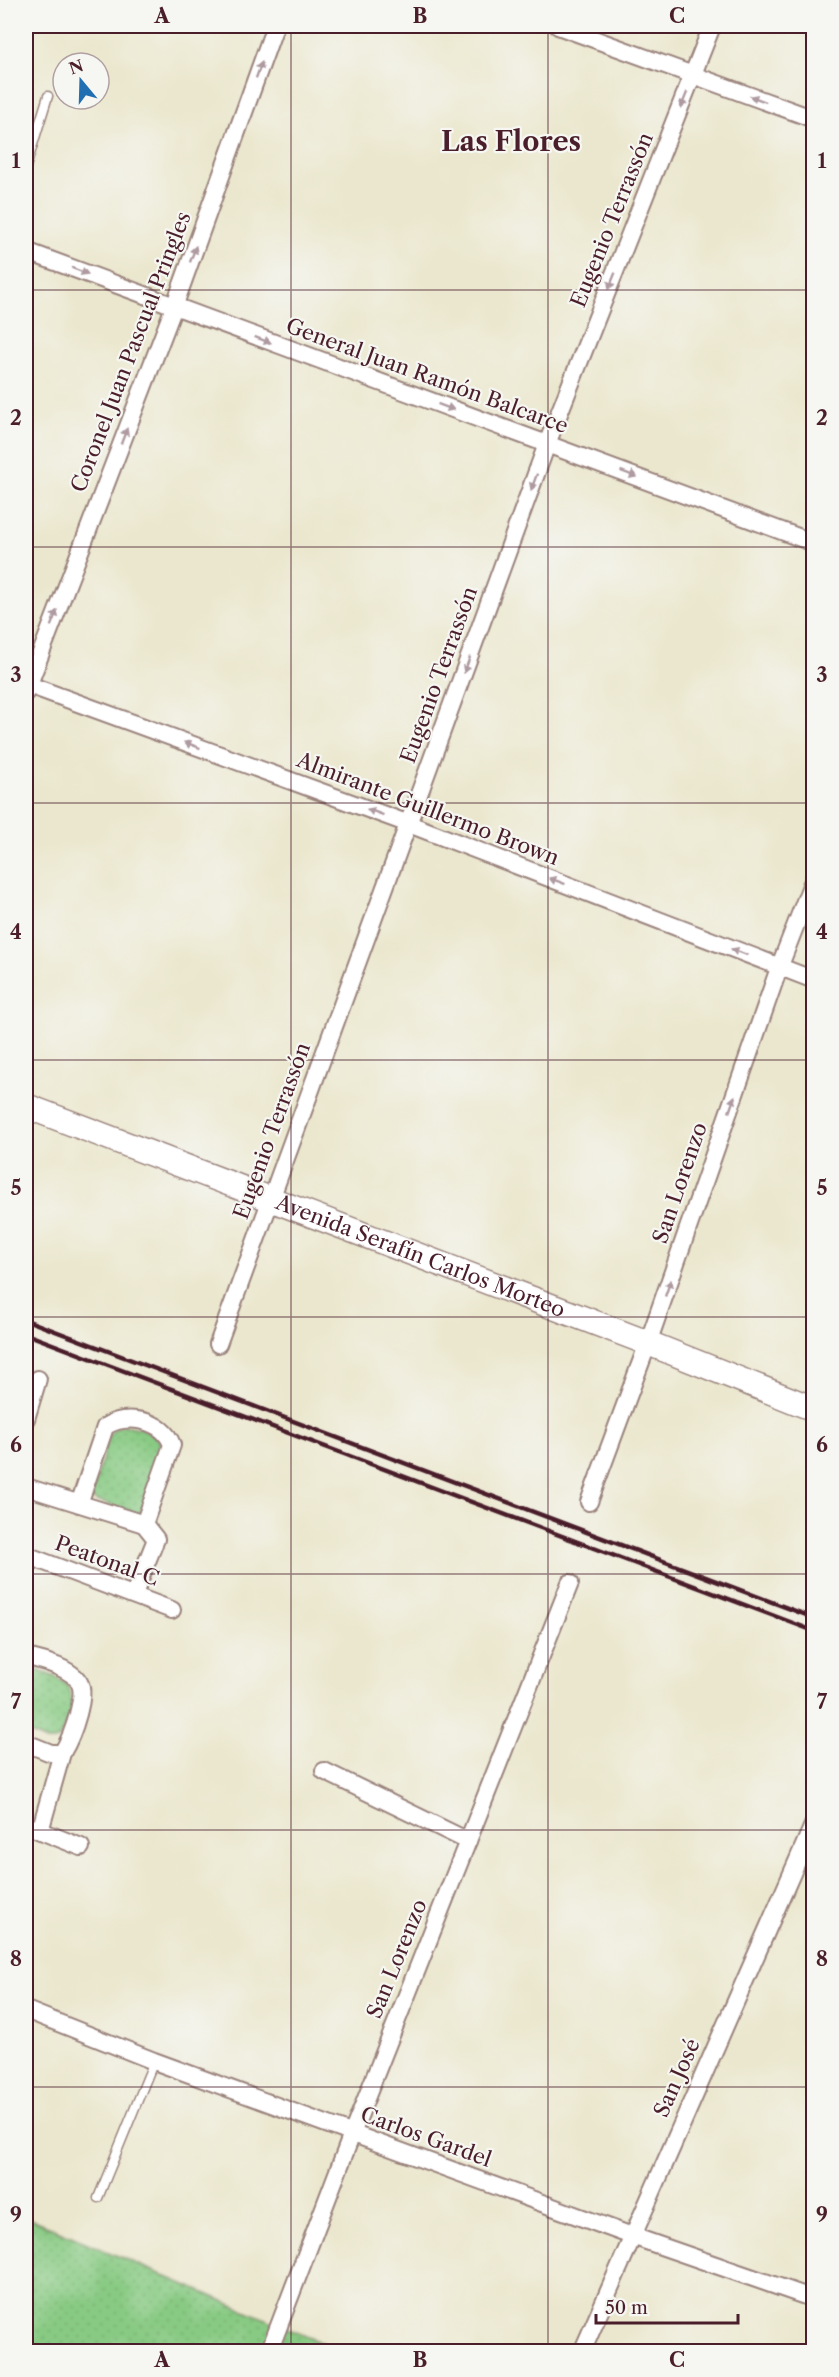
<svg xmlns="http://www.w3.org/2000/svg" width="839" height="2377" font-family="'Libre Caslon Text',serif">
	<defs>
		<pattern id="grass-dots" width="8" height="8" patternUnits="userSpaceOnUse" patternTransform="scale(1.5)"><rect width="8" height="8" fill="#88ca83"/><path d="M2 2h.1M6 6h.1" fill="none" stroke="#77ad71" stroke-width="1.8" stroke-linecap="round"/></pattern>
	</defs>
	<rect width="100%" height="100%" fill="#f6f6f2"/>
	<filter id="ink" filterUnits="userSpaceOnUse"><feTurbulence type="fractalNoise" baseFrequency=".0167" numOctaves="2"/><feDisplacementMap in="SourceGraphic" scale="12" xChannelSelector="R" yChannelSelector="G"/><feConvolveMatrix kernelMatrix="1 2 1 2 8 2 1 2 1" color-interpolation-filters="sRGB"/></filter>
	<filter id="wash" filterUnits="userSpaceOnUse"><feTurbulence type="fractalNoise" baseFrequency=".008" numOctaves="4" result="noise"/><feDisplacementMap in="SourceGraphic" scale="24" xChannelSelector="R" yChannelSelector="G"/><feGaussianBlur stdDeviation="1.35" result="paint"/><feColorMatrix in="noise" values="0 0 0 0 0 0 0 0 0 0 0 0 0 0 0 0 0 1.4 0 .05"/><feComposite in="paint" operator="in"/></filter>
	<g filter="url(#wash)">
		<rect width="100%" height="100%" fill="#ebe7ce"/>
		<g fill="url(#grass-dots)" stroke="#697457" stroke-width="1.5">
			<path d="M124 1425C142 1429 157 1429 162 1449L140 1514 91 1499 109 1435 116 1428Z"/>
			<path d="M26 1666 55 1677 67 1685 73 1707 60 1737 55 1741H46L26 1732Z"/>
			<path d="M26 2217 341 2351H26Z"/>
		</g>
	</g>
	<g filter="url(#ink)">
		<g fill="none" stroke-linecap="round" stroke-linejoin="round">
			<g stroke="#9a837c" stroke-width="11">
				<g id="lane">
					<path d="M26 167 48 96"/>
					<path d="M98 2198 154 2061"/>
				</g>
			</g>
			<g stroke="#9a837c" stroke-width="20">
				<g id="street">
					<path d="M558 26 814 119"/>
					<path d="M26 251 814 543"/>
					<path d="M26 684 409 824 814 980"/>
					<path d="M26 692 174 307 275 26"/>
					<path d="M218 1344 547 444 712 26"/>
					<path d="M26 1419 38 1379"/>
					<path d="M26 1487 144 1524 172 1445C164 1420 125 1412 105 1427L79 1504"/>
					<path d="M589 1502 648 1343 779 968 814 878"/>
					<path d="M26 1555 172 1610"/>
					<path d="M134 1594 156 1539 144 1524"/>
					<path d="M26 1657C41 1660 77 1669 81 1687 83 1697 80 1705 78 1714 74 1729 70 1740 62 1753H51L26 1743"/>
					<path d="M324 1771 468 1841"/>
					<path d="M26 1825 81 1847"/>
					<path d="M40 1831 62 1753"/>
					<path d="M26 2010 154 2061 632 2236 814 2299"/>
					<path d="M269 2352 352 2134 570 1583"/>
					<path d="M582 2352 814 1823"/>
				</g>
			</g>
			<g stroke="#9a837c" stroke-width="27">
				<g id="secondary">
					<path id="s1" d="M26 1106 648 1343 814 1409"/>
				</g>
			</g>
			<use href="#lane" stroke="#fff" stroke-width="8"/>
			<use href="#street" stroke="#fff" stroke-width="16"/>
			<use href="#secondary" stroke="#fff" stroke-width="24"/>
			<g stroke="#4a1f2b" stroke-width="4.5">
				<path d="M26 1320 814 1618"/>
				<path d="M26 1334 814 1631"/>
			</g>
		</g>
		<defs><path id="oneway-solid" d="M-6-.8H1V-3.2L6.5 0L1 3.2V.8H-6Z" transform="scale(1.5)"/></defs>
		<g fill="#ae9aa0">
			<use href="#oneway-solid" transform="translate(259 70) rotate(-70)"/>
			<use href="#oneway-solid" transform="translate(758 99) rotate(-160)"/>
			<use href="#oneway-solid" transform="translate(684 100) rotate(112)"/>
			<use href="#oneway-solid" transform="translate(193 254) rotate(-70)"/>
			<use href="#oneway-solid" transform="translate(80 271) rotate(21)"/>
			<use href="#oneway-solid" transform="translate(612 281) rotate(112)"/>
			<use href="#oneway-solid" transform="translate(263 340) rotate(20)"/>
			<use href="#oneway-solid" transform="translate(446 407) rotate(20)"/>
			<use href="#oneway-solid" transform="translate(124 436) rotate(-69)"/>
			<use href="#oneway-solid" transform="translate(629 474) rotate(20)"/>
			<use href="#oneway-solid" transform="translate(534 482) rotate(110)"/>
			<use href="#oneway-solid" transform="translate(54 618) rotate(-69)"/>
			<use href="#oneway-solid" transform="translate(467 665) rotate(110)"/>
			<use href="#oneway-solid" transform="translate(192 745) rotate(-160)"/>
			<use href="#oneway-solid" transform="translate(375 812) rotate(-160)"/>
			<use href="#oneway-solid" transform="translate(557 881) rotate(-159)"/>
			<use href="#oneway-solid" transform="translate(739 952) rotate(-159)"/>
			<use href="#oneway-solid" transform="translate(732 1104) rotate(-71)"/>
			<use href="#oneway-solid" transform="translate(668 1288) rotate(-71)"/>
		</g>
	</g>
	<path fill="none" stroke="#4a1f2b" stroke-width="1.5" stroke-opacity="0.55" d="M291 26V2352M548 26V2352M26 290H814M26 547H814M26 803H814M26 1060H814M26 1317H814M26 1574H814M26 1830H814M26 2087H814"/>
	<g text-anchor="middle" stroke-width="4.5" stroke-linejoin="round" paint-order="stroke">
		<g font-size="21" fill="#4a1f2b" stroke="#f6f6f2">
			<text transform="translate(612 220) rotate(-68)" y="7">Eugenio Terrassón</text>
			<text transform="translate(131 352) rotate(-69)" y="7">Coronel Juan Pascual Pringles</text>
			<text transform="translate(427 376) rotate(20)" y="7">General Juan Ramón Balcarce</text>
			<text transform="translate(439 675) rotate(-70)" y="7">Eugenio Terrassón</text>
			<text transform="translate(428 809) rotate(21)" y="7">Almirante Guillermo Brown</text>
			<text transform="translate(272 1131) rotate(-70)" y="7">Eugenio Terrassón</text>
			<text transform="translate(680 1183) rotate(-71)" y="7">San Lorenzo</text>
			<text dy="7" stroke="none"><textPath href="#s1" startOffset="422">Avenida Serafín Carlos Morteo</textPath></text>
			<text transform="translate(107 1561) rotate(20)" y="7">Peatonal C</text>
			<text transform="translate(397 1959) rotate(-68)" y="7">San Lorenzo</text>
			<text transform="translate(677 2078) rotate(-66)" y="7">San José</text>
			<text transform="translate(426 2137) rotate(20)" y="7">Carlos Gardel</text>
		</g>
		<g font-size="27" font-weight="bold" fill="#4a1f2b" stroke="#f6f6f2">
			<text x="511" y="151">Las Flores</text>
		</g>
	</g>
	<rect width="839" height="2377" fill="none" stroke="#f6f6f2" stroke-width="66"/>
	<g transform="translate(81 81) rotate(341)"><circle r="28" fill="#f6f6f2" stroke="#b1a0a2" stroke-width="1.5"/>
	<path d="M0-4.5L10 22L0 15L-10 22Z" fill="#1f6fb2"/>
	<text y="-9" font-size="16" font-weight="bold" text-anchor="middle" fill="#4a1f2b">N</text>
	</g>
	<path d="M596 2314v9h142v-9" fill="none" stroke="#4a1f2b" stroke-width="3"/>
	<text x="605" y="2314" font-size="18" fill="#4a1f2b" stroke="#f6f6f2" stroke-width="4.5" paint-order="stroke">50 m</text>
	<rect x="33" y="33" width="773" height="2311" fill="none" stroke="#4a1f2b" stroke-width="2"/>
	<g font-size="20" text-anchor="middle" font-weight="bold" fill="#4a1f2b">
		<text x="162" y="23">A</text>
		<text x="420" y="23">B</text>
		<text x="677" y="23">C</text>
		<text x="16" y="168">1</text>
		<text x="822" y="168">1</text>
		<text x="16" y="425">2</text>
		<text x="822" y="425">2</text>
		<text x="16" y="682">3</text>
		<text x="822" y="682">3</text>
		<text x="16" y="939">4</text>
		<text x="822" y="939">4</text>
		<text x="16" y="1195">5</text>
		<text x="822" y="1195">5</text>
		<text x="16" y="1452">6</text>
		<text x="822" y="1452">6</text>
		<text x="16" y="1709">7</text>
		<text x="822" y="1709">7</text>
		<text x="16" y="1966">8</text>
		<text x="822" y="1966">8</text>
		<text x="16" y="2222">9</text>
		<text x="822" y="2222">9</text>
		<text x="162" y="2367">A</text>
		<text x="420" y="2367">B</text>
		<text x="677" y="2367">C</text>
	</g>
</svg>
